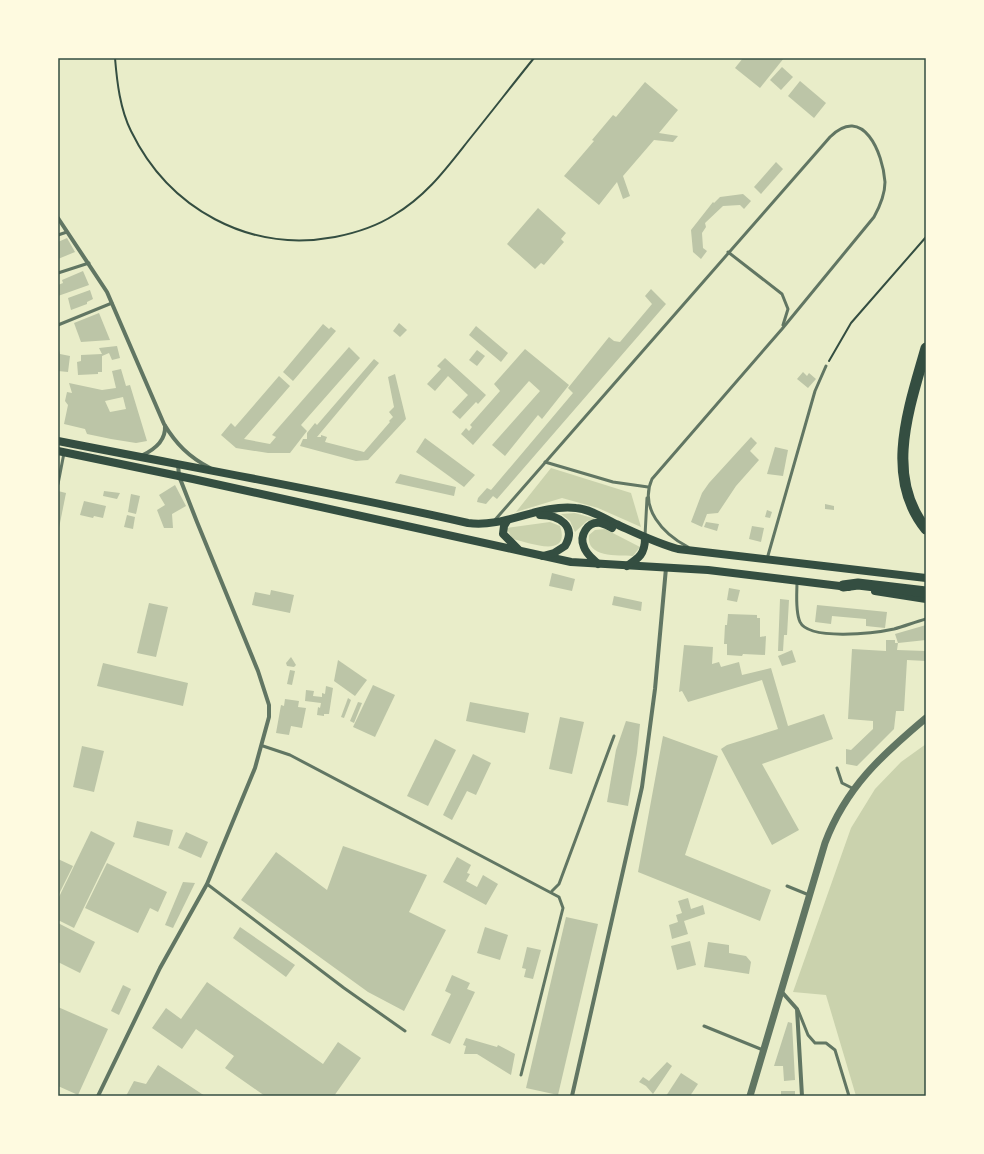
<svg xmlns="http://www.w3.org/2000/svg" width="984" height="1154" font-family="'Fira Sans Condensed',sans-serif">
	<rect width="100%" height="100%" fill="#e9edc9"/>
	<g fill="#cad2ad">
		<path d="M551 468 631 493 641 527 598 508 562 498 516 512Z"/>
		<path d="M575 513 596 519 587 521 575 532 570 521 561 514Z"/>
		<path d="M550 522 560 526C571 559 530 543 513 539L506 528Z"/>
		<path d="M605 529 640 547 633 556C617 555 586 558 589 535L595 530Z"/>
		<path d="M926 744V1096H856L826 995 793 992 851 828 875 789 901 762Z"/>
	</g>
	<g fill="#bcc5a7" fill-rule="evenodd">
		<path d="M743 58H784L760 88 735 68Z"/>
		<path d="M782 67 793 77 781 90 770 80Z"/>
		<path d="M800 81 826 103 814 118 788 96Z"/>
		<path d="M645 82 678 110 659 133 678 136 673 142 654 140 623 176 630 196 623 199 617 182 599 205 564 176 594 141 592 140 613 115 616 117Z"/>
		<path d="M776 162 783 169 761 194 754 187Z"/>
		<path d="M743 194 751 201 744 209 740 205 723 206 705 223 706 227 702 233 703 248 707 251 701 259 693 252 691 230 713 202 714 203 720 197Z"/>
		<path d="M538 208 566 233 561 239 564 242 544 265 541 263 535 269 507 244Z"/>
		<path d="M67 238 75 252 58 259V242Z"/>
		<path d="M83 271 89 285 58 296V285L63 283 62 280Z"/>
		<path d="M651 289 666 304 497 499 493 496 486 504 477 502 478 498 487 488 491 490 573 393 568 388 609 337 614 341 620 342 652 304 645 296Z"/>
		<path d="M90 290 93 299 87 302V304L71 310 68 298Z"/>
		<path d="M99 313 110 340 81 342 74 323Z"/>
		<path d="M399 323 407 330 400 337 393 331Z"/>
		<path d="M323 324 329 329 331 327 336 331 293 381 283 372Z"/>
		<path d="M476 326 508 353 501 362 469 335Z"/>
		<path d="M117 346 120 358 112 360 109 353 102 356V372H98V374L78 375 77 362 81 361V355L102 354 99 348Z"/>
		<path d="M58 347 60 354 70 356 68 372 58 371Z"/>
		<path d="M349 347 360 358 301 425 307 431 290 453H268L236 448 221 435 231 423 235 427 279 376 290 386 244 439 270 444 276 437 272 435Z"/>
		<path d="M525 349 569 385 542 419 538 415 505 456 492 445 540 391 529 381 473 445 461 434 466 428 469 431 472 427 470 425 500 391 494 384Z"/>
		<path d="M477 350 485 356 477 366 469 360Z"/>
		<path d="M445 358 486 395 478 404 476 402 460 419 452 412 468 395 448 376 435 391 427 384 441 369 437 366Z"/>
		<path d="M374 359 379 363 317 437H321V435L327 437 325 442 364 452 390 422 389 421 393 417 389 412 394 407 388 377 395 374 406 419 368 460 356 461 300 446 303 439H307V433L315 423 317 425Z"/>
		<path d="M121 369 126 386 130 385 147 441 136 443 111 439 87 434 85 429 64 424 68 405 65 401 67 392 72 393 69 383 102 390 116 388 112 371ZM123 397 126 409 110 412 105 401Z"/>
		<path d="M803 372 807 376 809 373 816 379 808 388 797 379Z"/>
		<path d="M751 437 757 443 750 451 759 460 736 486 718 513 707 514 702 527 691 522 702 493 709 483Z"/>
		<path d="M425 438 475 475 464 487 416 452Z"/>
		<path d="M775 447 788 450 783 476 767 474Z"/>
		<path d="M400 474 456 487 454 496 395 483Z"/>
		<path d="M175 485 186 506 172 514 173 528H164L157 510 165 505 159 495Z"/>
		<path d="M58 491 66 493 59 528H58Z"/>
		<path d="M104 491 120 493 117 499 103 496Z"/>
		<path d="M131 494 140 496 136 514 128 512Z"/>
		<path d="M84 501 106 506 103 518 94 516 93 518 80 515Z"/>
		<path d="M825 504 834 506V510L825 509Z"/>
		<path d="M767 510 772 512 770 518 765 517Z"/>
		<path d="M127 515 135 517 133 529 124 527Z"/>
		<path d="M706 522 719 524 717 531 704 527Z"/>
		<path d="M752 526 764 528 761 542 749 539Z"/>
		<path d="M552 573 575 579 572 591 549 586Z"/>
		<path d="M729 588 740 590 737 602 727 600Z"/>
		<path d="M271 590 294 595 290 613 252 605 255 592 270 595Z"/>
		<path d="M614 596 642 602 641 611 612 605Z"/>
		<path d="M780 599 789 600 787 635H784L783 651H778Z"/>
		<path d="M149 603 168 607 156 657 137 653Z"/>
		<path d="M817 605 887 612 885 628 866 626V619L832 616 831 624 815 622Z"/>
		<path d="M728 614 757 615V618H760V637L766 636 765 655 743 654 742 656 727 655V644H724L725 625H727Z"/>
		<path d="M926 625V640L898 643 895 634Z"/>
		<path d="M886 640H895V643H898L897 650 926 651V661L907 660 904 711H896L894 729 857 766 846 764V749L851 750 873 729V721L848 719 852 649 886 651Z"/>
		<path d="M684 645 713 647 712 664 719 662 721 667 739 662 742 675 771 668 788 726 824 714 833 739 762 764 799 830 772 845 721 749 727 745 778 729 762 680 688 702 682 691 679 692Z"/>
		<path d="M792 650 796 662 782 666 778 656Z"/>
		<path d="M291 657 296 665 294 667 287 666 286 663Z"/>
		<path d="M338 660 367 680 355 696 334 681Z"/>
		<path d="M103 663 188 683 183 706 97 686Z"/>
		<path d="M290 670 295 671 292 685 287 684Z"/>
		<path d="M373 685 395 695 375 737 353 727Z"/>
		<path d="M326 686 333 688 329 714H324V716L317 715 318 707 320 708 321 703 305 701 306 690 314 691 313 696 322 697V693L325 694Z"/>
		<path d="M348 698 351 700 344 718 341 717Z"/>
		<path d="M285 699 299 701 298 707 306 708 302 728 291 726 289 735 276 733 281 705 284 706Z"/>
		<path d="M358 702 362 703 354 723 350 721Z"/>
		<path d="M470 702 529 713 525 733 466 721Z"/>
		<path d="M560 717 584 722 572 774 549 769Z"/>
		<path d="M626 721 640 724 637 753 628 806 607 802 616 750Z"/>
		<path d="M663 736 718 756 685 855 771 890 760 921 638 872Z"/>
		<path d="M435 739 456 750 428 806 407 796Z"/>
		<path d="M82 746 104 751 94 792 73 787Z"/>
		<path d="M473 754 491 763 476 795 467 791 452 820 443 815Z"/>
		<path d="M137 821 173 830 169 846 133 837Z"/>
		<path d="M91 831 115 843 74 928 58 920V899Z"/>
		<path d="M186 832 208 842 201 858 178 848Z"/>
		<path d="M343 846 427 875 409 912 446 930 404 1011 368 992 241 900 276 852 327 890Z"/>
		<path d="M457 857 471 865 467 873 470 874 466 881 477 887 483 875 498 884 486 905 443 882Z"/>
		<path d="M58 859 73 866 59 894H58Z"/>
		<path d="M107 863 167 892 158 912 150 908 138 933 85 908Z"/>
		<path d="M183 882 195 883 173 928 165 925Z"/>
		<path d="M688 898 691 909 703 905 705 914 684 921 688 934 672 939 669 925 678 922 676 915 682 913 678 901Z"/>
		<path d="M566 917 598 924 558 1095 526 1088Z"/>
		<path d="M58 923 95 942 80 973 58 962Z"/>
		<path d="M240 927 295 965 286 977 233 938Z"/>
		<path d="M485 927 508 935 500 960 477 953Z"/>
		<path d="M690 941 696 965 677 970 671 946Z"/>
		<path d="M708 942 729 945V953L746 956 751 962 749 974 704 967Z"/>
		<path d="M527 947 541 950 533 979 524 977 526 969 522 968Z"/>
		<path d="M452 975 470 983 467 989 475 992 450 1044 431 1035 451 994 445 991Z"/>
		<path d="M207 982 323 1064 338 1042 361 1058 334 1096H265L225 1068 234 1056 196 1029 182 1049 152 1028 166 1008 181 1019Z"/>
		<path d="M123 985 131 989 119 1015 111 1011Z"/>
		<path d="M58 1007 108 1029 78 1095 58 1086Z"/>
		<path d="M788 1022 792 1023 795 1080 784 1081 783 1066H774Z"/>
		<path d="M466 1038 497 1047 498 1045 515 1054 511 1075 477 1054H464L466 1046 463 1045Z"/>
		<path d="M667 1062 672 1066 653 1094 646 1086 639 1082 643 1077 649 1081Z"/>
		<path d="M158 1065 205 1096H126L134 1081 146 1084Z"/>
		<path d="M681 1073 698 1084 690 1096H666Z"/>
		<rect x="781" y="1091" width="14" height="5"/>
	</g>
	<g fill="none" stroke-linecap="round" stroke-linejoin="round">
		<g stroke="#344e41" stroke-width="2">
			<path d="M115 58C117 82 120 109 131 131 169 209 249 253 335 237 355 233 377 226 394 215 428 195 448 166 472 136 493 110 513 84 534 58"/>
			<path d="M829 361 851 323 926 237"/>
		</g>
		<g stroke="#617663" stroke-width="3">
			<path d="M58 235 67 232"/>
			<path d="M728 252 782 294 788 309 783 325"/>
			<path d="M58 273 89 263"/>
			<path d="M58 325 112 303"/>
			<path d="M545 462 613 482 648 487"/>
			<path d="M58 484 64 453"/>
			<path d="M494 521 830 137C863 104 883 153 885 182 885 195 880 206 874 217L782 329 652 479C639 508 663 534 688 547"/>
			<path d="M645 536 647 498"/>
			<path d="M767 559 815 391 826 366"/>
			<path d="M797 582C797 593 795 611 800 622 809 641 876 633 894 629 905 626 915 622 926 619"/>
			<path d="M263 746 290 755 559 897 563 908 521 1075"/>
			<path d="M837 768 842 783 854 789"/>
			<path d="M207 884 344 988 405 1031"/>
			<path d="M787 886 809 895"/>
			<path d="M552 891 559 884 614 736"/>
			<path d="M798 1010 808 1035 815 1043H826L835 1050 849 1096"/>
			<path d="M704 1026 763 1050"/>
		</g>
		<g stroke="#617663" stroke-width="4">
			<path d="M58 218 107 292 164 424C176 444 189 457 210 468"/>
			<path d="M141 456C154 450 166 441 165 426"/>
			<path d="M781 991 797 1009 802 1096"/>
			<path d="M98 1096 160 968 207 884 255 768 269 717V705L258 671 197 522 179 476 178 464"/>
			<path d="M572 1096 642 787 655 689 666 568"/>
		</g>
		<path stroke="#617663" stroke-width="7" d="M750 1096 825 843C846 787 882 755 926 718"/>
		<g stroke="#344e41" stroke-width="8">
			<path d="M58 441C195 468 332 492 468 523 505 528 539 504 576 508 590 509 604 518 616 524 636 533 656 543 678 549L926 578"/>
			<path d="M58 451 193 479 571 562 708 570 848 587"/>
			<path d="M540 515C559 515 577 526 565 546L554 553 543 556"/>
			<path d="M507 521 504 526 503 534 518 549"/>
			<path d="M598 564C593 559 586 554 584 547 579 536 587 521 601 523 605 524 609 526 612 528"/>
			<path d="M627 566C639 558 645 554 645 538"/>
			<path d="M875 591 926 599"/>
		</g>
		<g stroke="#344e41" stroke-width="11">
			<path d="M926 348C910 405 883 476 926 529"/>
			<path d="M843 586 858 584 926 592"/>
		</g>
	</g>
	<rect width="984" height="1154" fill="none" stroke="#fefae0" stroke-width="118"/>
	<rect x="59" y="59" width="866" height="1036" fill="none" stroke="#344e41" stroke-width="1.5"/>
</svg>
